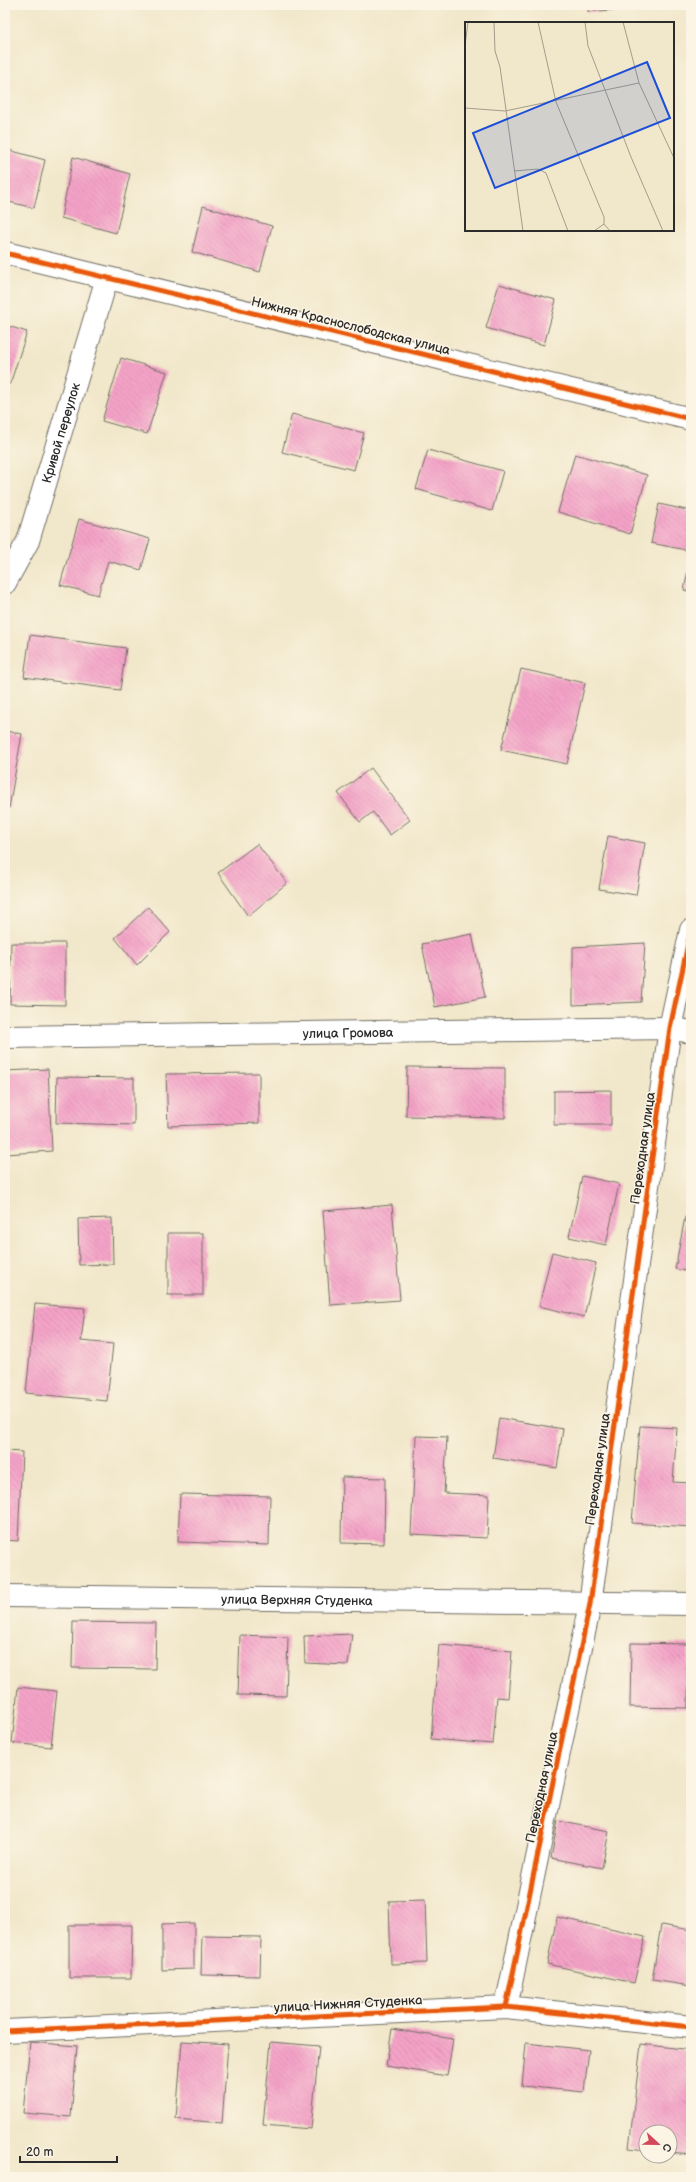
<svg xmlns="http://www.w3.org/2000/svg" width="696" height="2182" font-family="'Balsamiq Sans',sans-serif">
	<defs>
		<pattern id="building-back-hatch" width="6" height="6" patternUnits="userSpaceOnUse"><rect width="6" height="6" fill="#f4a3c7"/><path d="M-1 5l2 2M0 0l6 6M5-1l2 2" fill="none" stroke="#d18cab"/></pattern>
	</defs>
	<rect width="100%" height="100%" fill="#fcf5e5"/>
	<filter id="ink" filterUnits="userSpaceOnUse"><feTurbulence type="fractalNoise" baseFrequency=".025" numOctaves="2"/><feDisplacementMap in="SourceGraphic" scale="8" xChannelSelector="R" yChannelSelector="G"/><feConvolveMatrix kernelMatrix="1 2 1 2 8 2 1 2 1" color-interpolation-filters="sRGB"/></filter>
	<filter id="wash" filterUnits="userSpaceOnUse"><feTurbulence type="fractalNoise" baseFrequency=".012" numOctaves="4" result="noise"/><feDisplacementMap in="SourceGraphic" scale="16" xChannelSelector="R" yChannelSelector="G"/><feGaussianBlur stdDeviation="0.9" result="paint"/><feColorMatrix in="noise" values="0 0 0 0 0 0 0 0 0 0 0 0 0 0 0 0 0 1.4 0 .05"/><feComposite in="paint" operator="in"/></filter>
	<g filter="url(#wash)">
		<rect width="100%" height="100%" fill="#f1e7ca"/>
		<g id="blocks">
			<g fill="url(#building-back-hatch)">
				<path d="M588 5H646L647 7 588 12Z"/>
				<path d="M5 149 45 160 34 208 5 201Z"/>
				<path d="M73 157 130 174 116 233 61 218Z"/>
				<path d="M203 206 272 226 260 272 192 252Z"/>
				<path d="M499 284 556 300 544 345 486 328Z"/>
				<path d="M5 325 27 332 10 384 5 383Z"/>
				<path d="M121 358 167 372 147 434 102 421Z"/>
				<path d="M292 414 364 433 354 470 282 452Z"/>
				<path d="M428 450 503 471 492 511 416 489Z"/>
				<path d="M575 454 647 475 630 534 558 512Z"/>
				<path d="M659 504 691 511V551L651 543Z"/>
				<path d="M79 519 150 539 141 570 108 561 98 595 60 585Z"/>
				<path d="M690 562H691V592L684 590Z"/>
				<path d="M30 635 126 648 120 690 24 677Z"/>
				<path d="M521 669 585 683 567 764 501 750Z"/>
				<path d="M5 731 22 734 9 808H5Z"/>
				<path d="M371 768 410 820 390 835 373 812 360 822 338 793Z"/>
				<path d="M608 836 645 843 636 895 599 889Z"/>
				<path d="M257 844 287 883 248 916 218 873Z"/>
				<path d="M148 907 170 932 137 965 115 938Z"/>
				<path d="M472 934 485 997 435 1007 422 944Z"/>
				<path d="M11 943H65V1005L10 1004Z"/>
				<path d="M645 943 641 1002 573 1005V947Z"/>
				<path d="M407 1067 505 1068V1118L406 1116Z"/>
				<path d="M48 1069 52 1151 5 1154V1071Z"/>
				<path d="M259 1073V1123L168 1126 166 1074Z"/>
				<path d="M57 1077 134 1078V1125L56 1123Z"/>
				<path d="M611 1090V1125H554V1091Z"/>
				<path d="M582 1176 619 1184 606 1245 569 1237Z"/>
				<path d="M392 1205 400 1300 330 1305 323 1211Z"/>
				<path d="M685 1217 691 1218V1272L675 1269Z"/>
				<path d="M112 1218 113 1264 79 1265 78 1219Z"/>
				<rect x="168" y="1233" width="35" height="62"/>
				<path d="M552 1252 596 1263 584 1317 539 1306Z"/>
				<path d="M35 1304 85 1308 81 1341 113 1344 107 1401 26 1393Z"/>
				<path d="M499 1418 563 1429 557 1468 493 1458Z"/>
				<path d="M640 1426 677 1428 673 1482 691 1483V1527L632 1523Z"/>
				<path d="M416 1436 447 1437 444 1493 489 1495 487 1538 411 1534Z"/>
				<path d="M5 1451 22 1452 18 1541 5 1540Z"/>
				<path d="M342 1477 385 1478 384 1544 341 1543Z"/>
				<path d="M180 1494 270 1496 269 1545 178 1542Z"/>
				<path d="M73 1622 156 1623 155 1669 72 1668Z"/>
				<path d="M352 1634 348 1665 305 1663 304 1636Z"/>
				<path d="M240 1635 288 1637 286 1696 238 1695Z"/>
				<path d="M631 1643 689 1644 688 1708 630 1707Z"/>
				<path d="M439 1645 512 1651 508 1698 497 1697 493 1744 431 1739Z"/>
				<path d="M18 1687 57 1691 51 1747 12 1743Z"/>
				<path d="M558 1821 609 1831 602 1868 551 1858Z"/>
				<path d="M425 1900 427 1963 391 1964 389 1901Z"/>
				<path d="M557 1917 645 1937 634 1983 547 1964Z"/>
				<path d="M194 1923V1969L162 1970V1924Z"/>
				<path d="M69 1925H132L131 1978H69Z"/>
				<path d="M661 1925 691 1930V1986L652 1980Z"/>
				<path d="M202 1936 261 1937 260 1976 201 1975Z"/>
				<path d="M392 2029 453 2039 447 2076 386 2066Z"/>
				<path d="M182 2041 228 2044 222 2123 176 2119Z"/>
				<path d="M30 2042 77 2046 71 2117 23 2113Z"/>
				<path d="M271 2042 319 2046 311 2129 263 2125Z"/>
				<path d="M526 2043 589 2050 584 2092 522 2086Z"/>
				<path d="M641 2044 691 2050V2155L670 2153V2132H646V2150L629 2148Z"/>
			</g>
		</g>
	</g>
	<g filter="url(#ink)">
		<use href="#blocks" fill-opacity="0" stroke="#706d63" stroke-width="1"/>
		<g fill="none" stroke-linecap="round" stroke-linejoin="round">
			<g stroke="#706d63" stroke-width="24">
				<g id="street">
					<path d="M5 253 691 419"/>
					<path id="s1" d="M5 583 28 541 107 278"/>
					<path id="s2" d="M5 1037 670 1028 691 1032"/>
					<path id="s3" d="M5 1596 691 1604"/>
					<path d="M506 2007 590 1604 670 1028 691 930"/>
					<path d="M5 2031 506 2007 691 2027"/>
				</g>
			</g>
			<use href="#street" stroke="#fff" stroke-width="22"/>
			<g stroke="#fcf5e5" stroke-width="8">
				<g id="cycleway">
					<path d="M5 253 691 419"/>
					<path d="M506 2007 590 1604 670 1028 691 930"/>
					<path d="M5 2031 506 2007 691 2027"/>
				</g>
			</g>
			<use href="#cycleway" stroke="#e8590c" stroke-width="5"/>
		</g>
	</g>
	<g text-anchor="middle" stroke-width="3" stroke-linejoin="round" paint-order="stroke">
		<g font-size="13" fill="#2b2b2b" stroke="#fcf5e5">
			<text transform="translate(351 325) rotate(14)" y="5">Нижняя Краснослободская улица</text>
			<text dy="5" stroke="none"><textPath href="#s1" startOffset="161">Кривой переулок</textPath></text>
			<text dy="5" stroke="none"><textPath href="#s2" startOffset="343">улица Громова</textPath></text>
			<text transform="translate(642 1148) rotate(-82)" y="5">Переходная улица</text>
			<text transform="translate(597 1469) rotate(-82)" y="5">Переходная улица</text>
			<text dy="5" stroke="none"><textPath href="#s3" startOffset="292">улица Верхняя Cтуденка</textPath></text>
			<text transform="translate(541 1787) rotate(-78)" y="5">Переходная улица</text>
			<text transform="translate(348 2003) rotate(-3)" y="5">улица Нижняя Cтуденкa</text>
		</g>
	</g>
	<g transform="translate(465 22)">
		<rect width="209" height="209" fill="#f1e7ca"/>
		<path fill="none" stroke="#a29c8a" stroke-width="1" d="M29 0 30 29 35 45 58 209M73 0 91 80 139 195V202L145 209M120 0 123 24 166 135 198 209M158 0 174 61 209 136M0 24 3 0M0 86 40 89 174 61M49 149 73 147 81 151 103 209M129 209 139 202"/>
		<path fill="#1d4ed8" fill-opacity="0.15" stroke="#1d4ed8" stroke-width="2" d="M182 40 205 96 30 166 8 111Z"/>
		<rect width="209" height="209" fill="none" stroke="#2b2b2b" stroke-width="2"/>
	</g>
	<rect width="696" height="2182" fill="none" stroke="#fcf5e5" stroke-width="20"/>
	<g transform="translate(658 2144) rotate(112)"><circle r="19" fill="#fcf5e5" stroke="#a8a49b"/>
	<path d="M0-3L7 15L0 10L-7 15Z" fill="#d1495b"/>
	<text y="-6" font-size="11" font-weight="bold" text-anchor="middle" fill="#2b2b2b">С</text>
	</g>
	<path d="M20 2156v6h97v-6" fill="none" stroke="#2b2b2b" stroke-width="2"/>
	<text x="26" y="2156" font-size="12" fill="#2b2b2b" stroke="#fcf5e5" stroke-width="3" paint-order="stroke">20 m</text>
</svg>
